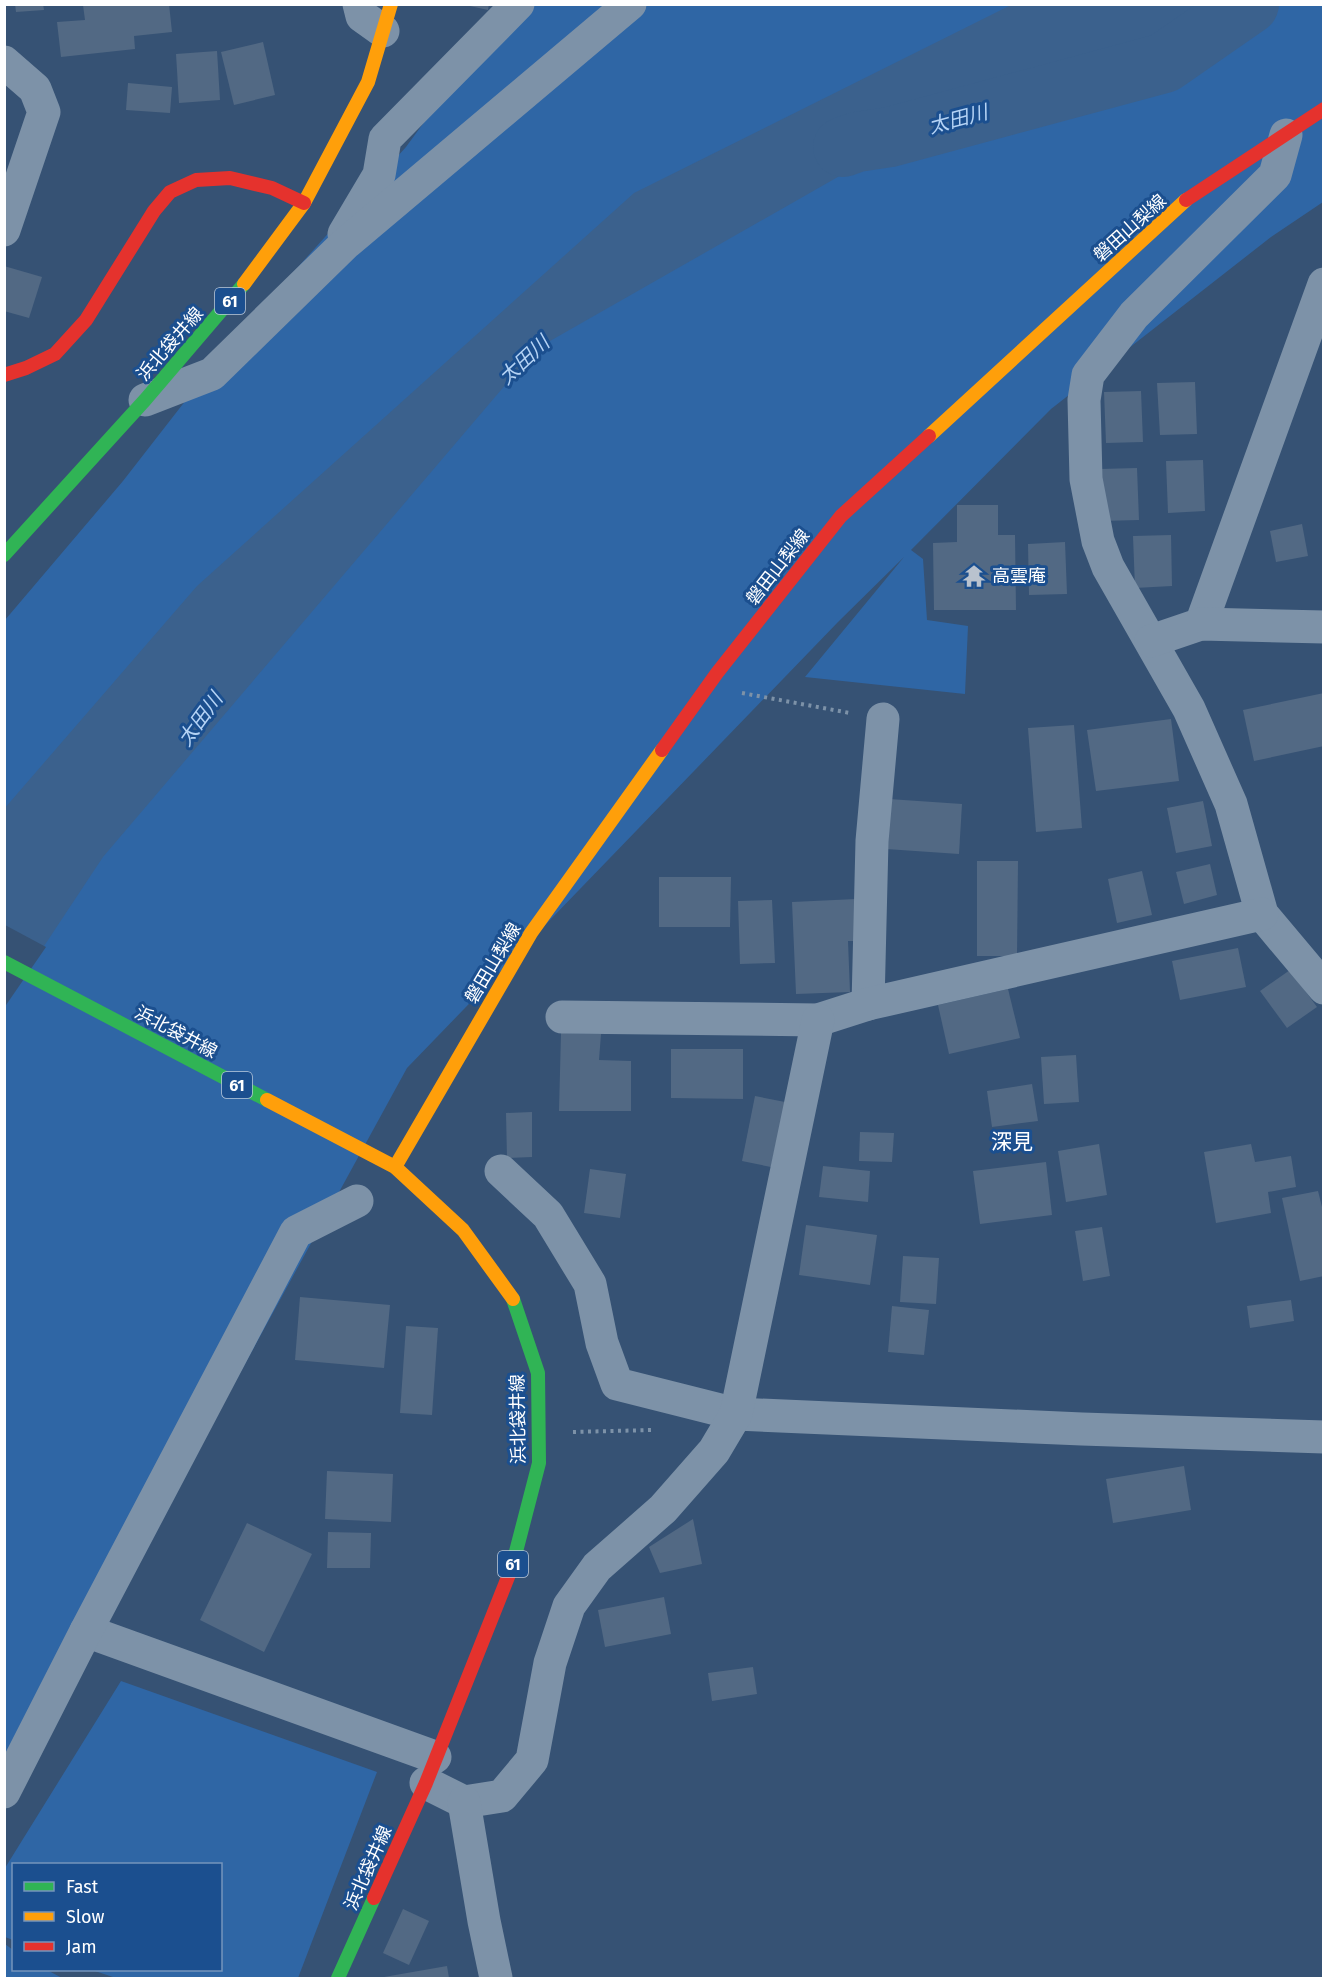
<svg xmlns="http://www.w3.org/2000/svg" width="1328" height="1983" font-family="'Fira Sans','Noto Sans JP',sans-serif">
	<rect width="100%" height="100%" fill="#365274"/>
	<g fill="#2f66a5">
		<path d="M524 5H1323V202L1271 237 1051 409 911 550 923 559 927 620 968 626 965 694 805 677 904 557 838 622 407 1068 5 1802V620L123 481 235 337 406 147 489 33Z"/>
		<path d="M121 1681 377 1772 298 1978H116L92 1970H220V1864H14L13 1940 5 1937V1868Z"/>
		<path d="M5 1944 13 1950 14 1970H47L62 1978H5Z"/>
	</g>
	<path fill="#3b618d" d="M1011 5H1231L1111 78 922 129 536 349 103 857 5 1005 4 809 197 586 634 193Z"/>
	<path fill="#365274" d="M5 925 46 947 4 1008Z"/>
	<g fill="none" stroke-linecap="round" stroke-linejoin="round">
		<path stroke="#3b618d" stroke-width="60" d="M843 147 857 142 890 137 1164 63 1249 4"/>
	</g>
	<g fill="#526984">
		<path d="M15 4H43L44 10 16 12Z"/>
		<path d="M169 4 172 32 134 36 135 49 61 57 57 22 85 20 83 5Z"/>
		<path d="M461 4H489L488 10Z"/>
		<path d="M263 42 275 95 234 105 221 52Z"/>
		<path d="M217 51 220 100 179 103 176 54Z"/>
		<path d="M128 83 172 87 170 113 126 110Z"/>
		<path d="M4 266 42 277 29 318 4 311Z"/>
		<path d="M1195 382 1197 434 1160 435 1157 383Z"/>
		<path d="M1141 391 1143 442 1106 443 1104 392Z"/>
		<path d="M1203 460 1205 511 1168 513 1166 461Z"/>
		<path d="M1137 468 1139 520 1101 521 1100 469Z"/>
		<path d="M957 505H998V535H1015L1016 610H934L933 543 957 542Z"/>
		<path d="M1302 524 1308 556 1276 562 1270 531Z"/>
		<path d="M1171 535 1172 586 1135 588 1133 536Z"/>
		<path d="M1065 542 1067 594 1029 595 1028 544Z"/>
		<path d="M1324 693V746L1254 761 1243 710Z"/>
		<path d="M1171 719 1179 781 1096 791 1087 730Z"/>
		<path d="M1074 725 1082 828 1036 832 1028 728Z"/>
		<path d="M889 799 962 804 959 854 886 849Z"/>
		<path d="M1203 801 1212 846 1176 853 1167 808Z"/>
		<path d="M977 861H1018L1017 956H977Z"/>
		<path d="M1210 864 1217 895 1184 904 1176 872Z"/>
		<path d="M1142 871 1152 915 1117 923 1108 879Z"/>
		<path d="M659 877H731L730 927H659Z"/>
		<path d="M856 899 858 941H848L850 992 796 994 792 902Z"/>
		<path d="M772 900 775 963 740 964 738 901Z"/>
		<path d="M1238 948 1246 987 1180 1000 1172 961Z"/>
		<path d="M1290 970 1317 1007 1287 1028 1260 991Z"/>
		<path d="M1008 989 1020 1038 949 1054 938 1005Z"/>
		<path d="M561 1033 601 1034 599 1060 631 1061V1111H559Z"/>
		<path d="M671 1049H743V1099L671 1098Z"/>
		<path d="M1076 1055 1079 1102 1044 1104 1041 1057Z"/>
		<path d="M1032 1084 1038 1121 992 1127 987 1091Z"/>
		<path d="M755 1096 785 1102 771 1167 742 1161Z"/>
		<path d="M532 1112V1157L507 1158 506 1113Z"/>
		<path d="M860 1132 894 1133 892 1162 859 1161Z"/>
		<path d="M1099 1144 1107 1195 1066 1202 1058 1151Z"/>
		<path d="M1251 1144 1255 1162 1291 1156 1296 1187 1268 1192 1271 1213 1216 1223 1204 1152Z"/>
		<path d="M1046 1162 1052 1215 980 1224 973 1171Z"/>
		<path d="M823 1166 870 1171 868 1202 819 1197Z"/>
		<path d="M590 1169 626 1174 620 1218 584 1213Z"/>
		<path d="M1318 1191 1324 1215V1276L1300 1281 1282 1198Z"/>
		<path d="M806 1225 877 1235 870 1285 799 1275Z"/>
		<path d="M1102 1227 1110 1276 1083 1281 1075 1231Z"/>
		<path d="M903 1256 939 1258 936 1304 900 1302Z"/>
		<path d="M300 1297 390 1305 384 1368 295 1360Z"/>
		<path d="M1291 1300 1294 1321 1250 1328 1247 1306Z"/>
		<path d="M892 1306 929 1310 924 1355 888 1352Z"/>
		<path d="M406 1326 438 1328 432 1415 400 1413Z"/>
		<path d="M1184 1466 1191 1510 1113 1523 1106 1479Z"/>
		<path d="M327 1471 393 1474 391 1522 325 1519Z"/>
		<path d="M693 1519 702 1564 660 1573 649 1547Z"/>
		<path d="M247 1523 312 1554 264 1652 200 1620Z"/>
		<path d="M328 1532 371 1533 370 1568H327Z"/>
		<path d="M664 1597 671 1634 605 1647 598 1610Z"/>
		<path d="M753 1667 757 1694 712 1701 708 1673Z"/>
		<path d="M403 1909 429 1921 409 1965 383 1953Z"/>
		<path d="M447 1966 449 1978H384V1977Z"/>
	</g>
	<g fill="none" stroke-linecap="round" stroke-linejoin="round">
		<g stroke="#7d92a8" stroke-width="4" stroke-dasharray="3 4.5" stroke-linecap="butt">
			<path d="M742 693 850 713"/>
			<path d="M573 1432 652 1430"/>
		</g>
		<g stroke="#7d92a8" stroke-width="33">
			<path d="M359 4 362 16 383 31"/>
			<path d="M4 62 35 89 44 112 4 230"/>
			<path d="M1286 135 1275 175 1134 315 1088 375 1084 400 1086 479 1098 541 1108 567 1189 709 1231 804 1262 914 1324 988"/>
			<path d="M344 234 379 175 385 139 518 4"/>
			<path d="M145 400 212 374 345 244 630 4"/>
			<path d="M1201 624 1324 284"/>
			<path d="M1151 641 1201 624 1324 627"/>
			<path d="M868 1004 872 841 883 719"/>
			<path d="M562 1017 818 1020 868 1004 1262 914"/>
			<path d="M501 1171 548 1215 590 1284 602 1343 617 1384 736 1414 1082 1429 1324 1437"/>
			<path d="M86 1631 435 1757"/>
			<path d="M426 1783 464 1802 502 1796 532 1760 550 1663 569 1606 597 1567 663 1509 714 1451 736 1414 818 1020"/>
			<path d="M4 1792 86 1631 296 1232 357 1201"/>
			<path d="M464 1802 484 1921 496 1978"/>
		</g>
		<g stroke="#30b455" stroke-width="14">
			<path d="M4 555 145 400 244 284"/>
			<path d="M4 962 267 1100"/>
			<path d="M512 1567 539 1463 538 1373 513 1299"/>
			<path d="M338 1978 374 1898"/>
		</g>
		<g stroke="#ff9f0a" stroke-width="14">
			<path d="M244 284 304 203 368 82 391 4"/>
			<path d="M929 436 1186 200"/>
			<path d="M267 1100 395 1167 463 1230 513 1299"/>
			<path d="M395 1167 531 933 662 750"/>
		</g>
		<g stroke="#e5322d" stroke-width="14">
			<path d="M1186 200 1324 109"/>
			<path d="M4 375 26 368 55 354 86 320 154 211 170 192 196 180 230 178 272 188 304 203"/>
			<path d="M662 750 717 673 841 516 929 436"/>
			<path d="M374 1898 426 1783 512 1567"/>
		</g>
	</g>
	<defs>
		<g id="temple-bare" transform="scale(1.8)"><path d="M0-6L5-2H3V0L6.5 2.5H4V6H1.5V3h-3V6H-4V2.5H-6.5L-3 0V-2H-5Z" fill="#b9c2ce" stroke="#1b4f8f" stroke-width="2.5" paint-order="stroke"/></g>
	</defs>
	<g fill-rule="evenodd">
		<use href="#temple-bare" x="974" y="576"/>
	</g>
	<g text-anchor="middle" stroke-width="6" stroke-linejoin="round" paint-order="stroke">
		<g fill="#1b4f8f" stroke="#bbcadd" stroke-width="1.5">
			<rect x="215" y="288" width="30" height="26" rx="4.5"/>
			<rect x="222" y="1072" width="30" height="26" rx="4.5"/>
			<rect x="498" y="1551" width="30" height="26" rx="4.5"/>
		</g>
		<g font-size="16" font-weight="bold" fill="#fff">
			<text x="230" y="307">61</text>
			<text x="237" y="1091">61</text>
			<text x="513" y="1570">61</text>
		</g>
		<g font-size="18" fill="#fff" stroke="#1b4f8f">
			<text transform="translate(1130 228) rotate(-42)" y="6">磐田山梨線</text>
			<text transform="translate(170 344) rotate(-49)" y="6">浜北袋井線</text>
			<text transform="translate(778 567) rotate(-52)" y="6">磐田山梨線</text>
			<text transform="translate(493 963) rotate(-59)" y="6">磐田山梨線</text>
			<text transform="translate(176 1032) rotate(28)" y="6">浜北袋井線</text>
			<text transform="translate(518 1419) rotate(-91)" y="6">浜北袋井線</text>
			<text transform="translate(368 1868) rotate(-66)" y="6">浜北袋井線</text>
		</g>
		<g font-size="18" fill="#fff" stroke="#1b4f8f" text-anchor="start">
			<text x="992" y="582">高雲庵</text>
		</g>
		<g font-size="20" font-style="italic" fill="#b5d3f5" stroke="#1b4f8f">
			<text transform="translate(958 119) rotate(-15)" y="7">太田川</text>
			<text transform="translate(524 360) rotate(-43)" y="7">太田川</text>
			<text transform="translate(200 719) rotate(-54)" y="7">太田川</text>
		</g>
		<g font-size="21" fill="#fff" stroke="#1b4f8f">
			<text x="1012" y="1149">深見</text>
		</g>
	</g>
	<rect width="1328" height="1983" fill="none" stroke="#ffffff" stroke-width="12"/>
	<rect x="12" y="1863" width="210" height="108" fill="#1b4f8f" stroke="#7695bc" stroke-width="1.5"/>
	<rect x="24" y="1882" width="30" height="9" fill="#30b455" stroke="#7695bc" stroke-width="1.5"/>
	<text x="66" y="1893" font-size="18" fill="#ffffff">Fast</text>
	<rect x="24" y="1912" width="30" height="9" fill="#ff9f0a" stroke="#7695bc" stroke-width="1.5"/>
	<text x="66" y="1923" font-size="18" fill="#ffffff">Slow</text>
	<rect x="24" y="1942" width="30" height="9" fill="#e5322d" stroke="#7695bc" stroke-width="1.5"/>
	<text x="66" y="1953" font-size="18" fill="#ffffff">Jam</text>
</svg>
